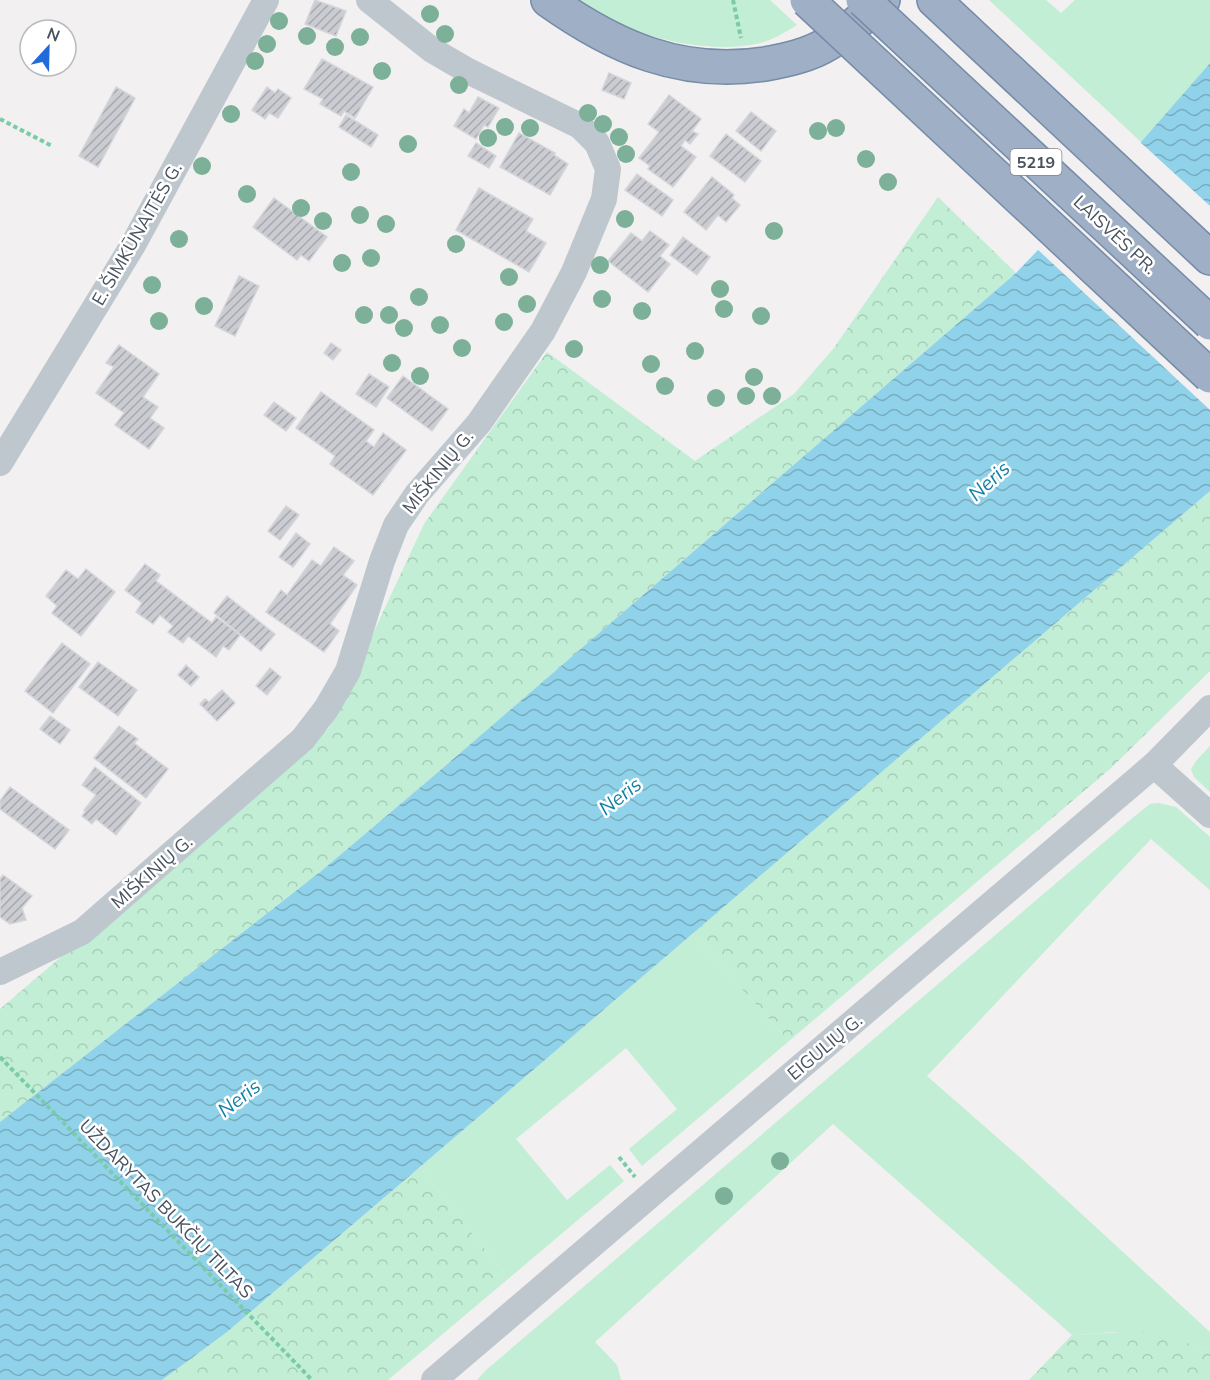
<svg xmlns="http://www.w3.org/2000/svg" width="1210" height="1380" font-family="Mulish,sans-serif">
	<defs>
		<pattern id="forest-crowns" width="20" height="18" patternUnits="userSpaceOnUse" patternTransform="scale(1.5)"><rect width="20" height="18" fill="#c1eed4"/><path d="M2 6a3 3 0 1 1 6 0M12 15a3 3 0 1 1 6 0" fill="none" stroke="#a7ceb8"/></pattern>
		<pattern id="water-waves" width="16" height="10" patternUnits="userSpaceOnUse" patternTransform="scale(1.5)"><rect width="16" height="10" fill="#90d2e9"/><path d="M0 5q4-4 8 0t8 0" fill="none" stroke="#78adc0"/></pattern>
		<pattern id="building-hatch" width="6" height="6" patternUnits="userSpaceOnUse" patternTransform="scale(1.5)"><rect width="6" height="6" fill="#caccd2"/><path d="M-1 1l2-2M0 6l6-6M5 7l2-2" fill="none" stroke="#a6a8ae"/></pattern>
	</defs>
	<rect width="100%" height="100%" fill="#f2f0f0"/>
	<g fill="#c1eed4">
		<path d="M577 0H770L797 25C784 33 771 41 756 44 708 53 651 40 608 19 597 14 587 6 577 0Z"/>
		<path d="M989 0H1046L1061 13 1075 0H1210V63L1141 142Z"/>
		<path d="M1210 746V792L1194 777 1191 769 1196 761Z"/>
		<path d="M1159 803 1176 807 1210 837V890L1151 839 927 1076 1025 1162 1210 1332V1349L1199 1346 1115 1332 1072 1335 833 1124 595 1342 617 1365 621 1380H477L485 1371 1130 820 1150 804Z"/>
		<path d="M692 934 789 1041 642 1166 629 1149 677 1109 626 1048 516 1139 567 1200 610 1165 624 1181 508 1279 420 1167Z"/>
	</g>
	<g fill="url(#forest-crowns)">
		<path d="M938 197 1016 273 430 779 320 872 0 1122V1009L329 728 424 524 547 352 695 461 794 394 834 348Z"/>
		<path d="M1210 491V671L1110 769 789 1041 692 934Z"/>
		<path d="M420 1167 508 1279 388 1380H162L227 1332Z"/>
		<path d="M1141 1331 1210 1349V1380H1029L1072 1335Z"/>
	</g>
	<path fill="url(#water-waves)" d="M1210 63V491L227 1332 162 1380H0V1122L320 872 430 779 1016 273 1141 142Z"/>
	<path fill="#f2f0f0" d="M1138 140 1210 206V410L1036 248Z"/>
	<g fill="url(#building-hatch)" stroke="#d4d6db" stroke-width="1.5">
		<path d="M315 0 346 11 336 36 305 24Z"/>
		<path d="M322 59 373 87 355 118 344 111 341 116 320 104 323 99 304 89Z"/>
		<path d="M609 73 631 83 624 99 602 90Z"/>
		<path d="M116 87 135 98 98 167 79 156Z"/>
		<path d="M267 87 275 93 278 89 291 98 278 118 269 113 265 119 252 110Z"/>
		<path d="M669 95 701 119 692 131 698 134 690 144 685 140 681 146 696 157 673 187 648 169 650 166 639 158 659 132 648 124Z"/>
		<path d="M478 97 499 108 488 127 484 125 476 139 454 126 464 109 469 113Z"/>
		<path d="M751 112 776 131 761 151 736 131Z"/>
		<path d="M346 115 378 135 371 147 339 127Z"/>
		<path d="M519 133 555 153 554 155 568 164 550 195 500 167Z"/>
		<path d="M726 134 761 161 745 182 710 156Z"/>
		<path d="M476 143 496 156 489 168 468 156Z"/>
		<path d="M637 174 673 200 662 216 625 190Z"/>
		<path d="M712 177 734 195 732 198 740 205 726 222 718 215 706 230 684 212Z"/>
		<path d="M479 188 533 219 526 231 546 243 529 272 456 230Z"/>
		<path d="M274 198 327 237 309 261 301 255 297 260 253 227Z"/>
		<path d="M650 231 669 245 660 256 670 264 648 292 608 261 631 233 642 241Z"/>
		<path d="M683 237 710 257 697 275 670 255Z"/>
		<path d="M239 276 259 286 235 336 215 326Z"/>
		<path d="M331 343 341 350 333 360 324 353Z"/>
		<path d="M119 345 159 374 143 397 158 407 150 418 164 428 149 449 115 425 124 413 96 393 114 367 106 363Z"/>
		<path d="M369 374 389 387 376 407 356 394Z"/>
		<path d="M403 376 448 409 432 431 387 398Z"/>
		<path d="M321 392 374 430 366 441 374 447 383 433 406 450 373 495 330 464 335 456 296 428Z"/>
		<path d="M274 402 296 418 286 431 264 415Z"/>
		<path d="M286 506 299 515 280 540 268 531Z"/>
		<path d="M296 533 310 544 293 567 279 557Z"/>
		<path d="M334 547 354 561 343 575 357 585 330 624 339 631 324 652 266 612 281 590 287 595 312 560 321 566Z"/>
		<path d="M145 564 160 575 156 581 212 623 216 617 240 635 229 650 223 646 216 657 188 636 183 643 168 632 173 626 160 615 153 624 136 612 142 603 125 590Z"/>
		<path d="M86 569 115 592 81 636 52 613 57 606 46 596 66 570 78 579Z"/>
		<path d="M227 596 275 634 261 651 214 613Z"/>
		<path d="M62 643 90 664 53 713 25 691Z"/>
		<path d="M98 662 137 690 118 716 79 687Z"/>
		<path d="M186 665 199 677 191 686 178 675Z"/>
		<path d="M270 668 281 677 267 695 256 686Z"/>
		<path d="M222 690 235 703 217 721 200 704 205 699 209 702Z"/>
		<path d="M50 716 70 730 60 744 40 729Z"/>
		<path d="M119 726 138 739 134 743 168 769 146 798 94 758Z"/>
		<path d="M95 767 141 803 116 835 96 819 92 824 82 816 85 812 84 810 96 795 82 785Z"/>
		<path d="M10 787 69 830 55 849 0 809V801Z"/>
		<path d="M3 875 17 885 0 907V879Z"/>
		<path d="M17 885 32 896 22 908 26 920 10 924 0 917V907Z"/>
	</g>
	<g fill="none" stroke-linecap="round" stroke-linejoin="round">
		<g stroke="#758ba8" stroke-width="36">
			<g id="trunk">
				<path d="M548 0C614 47 681 77 765 64 787 60 810 55 829 43 849 31 866 15 883 0"/>
				<path d="M934 0 1210 258"/>
			</g>
		</g>
		<g stroke="#7acba7" stroke-width="4" stroke-dasharray="4.5 3" stroke-linecap="butt">
			<path d="M733 0 741 38"/>
			<path d="M0 119 52 146"/>
			<path d="M0 1057 312 1380"/>
			<path d="M619 1157 635 1177"/>
		</g>
		<g stroke="#bfc7ce" stroke-width="26">
			<path d="M0 463 133 245 266 0"/>
			<path d="M1154 765 1210 815"/>
			<path d="M0 972 82 932 303 739 326 709 348 671 382 561 396 525 417 494 479 423 543 331 574 272 604 199 608 169 597 143 580 126 468 71 432 50 369 0"/>
			<path d="M434 1380 1154 765 1210 708"/>
		</g>
		<use href="#trunk" stroke="#9eafc6" stroke-width="33"/>
		<g stroke="#758ba8" stroke-width="36" stroke-linecap="butt">
			<g id="trunk-bridge">
				<path d="M807 0 1210 376"/>
				<path d="M863 0 1210 323"/>
			</g>
		</g>
		<use href="#trunk-bridge" stroke="#9eafc6" stroke-width="33"/>
	</g>
	<g fill="#7cb098">
		<circle cx="430" cy="14" r="9"/>
		<circle cx="279" cy="21" r="9"/>
		<circle cx="445" cy="34" r="9"/>
		<circle cx="307" cy="36" r="9"/>
		<circle cx="360" cy="37" r="9"/>
		<circle cx="267" cy="44" r="9"/>
		<circle cx="335" cy="47" r="9"/>
		<circle cx="255" cy="61" r="9"/>
		<circle cx="382" cy="71" r="9"/>
		<circle cx="459" cy="85" r="9"/>
		<circle cx="588" cy="113" r="9"/>
		<circle cx="231" cy="114" r="9"/>
		<circle cx="603" cy="124" r="9"/>
		<circle cx="505" cy="127" r="9"/>
		<circle cx="530" cy="128" r="9"/>
		<circle cx="836" cy="128" r="9"/>
		<circle cx="818" cy="131" r="9"/>
		<circle cx="619" cy="137" r="9"/>
		<circle cx="488" cy="138" r="9"/>
		<circle cx="408" cy="144" r="9"/>
		<circle cx="626" cy="154" r="9"/>
		<circle cx="866" cy="159" r="9"/>
		<circle cx="202" cy="166" r="9"/>
		<circle cx="351" cy="172" r="9"/>
		<circle cx="888" cy="182" r="9"/>
		<circle cx="247" cy="194" r="9"/>
		<circle cx="301" cy="208" r="9"/>
		<circle cx="360" cy="215" r="9"/>
		<circle cx="625" cy="219" r="9"/>
		<circle cx="323" cy="221" r="9"/>
		<circle cx="386" cy="224" r="9"/>
		<circle cx="774" cy="231" r="9"/>
		<circle cx="179" cy="239" r="9"/>
		<circle cx="456" cy="244" r="9"/>
		<circle cx="371" cy="258" r="9"/>
		<circle cx="342" cy="263" r="9"/>
		<circle cx="600" cy="265" r="9"/>
		<circle cx="509" cy="277" r="9"/>
		<circle cx="152" cy="285" r="9"/>
		<circle cx="720" cy="289" r="9"/>
		<circle cx="419" cy="297" r="9"/>
		<circle cx="602" cy="299" r="9"/>
		<circle cx="527" cy="304" r="9"/>
		<circle cx="204" cy="306" r="9"/>
		<circle cx="724" cy="309" r="9"/>
		<circle cx="642" cy="311" r="9"/>
		<circle cx="364" cy="315" r="9"/>
		<circle cx="389" cy="315" r="9"/>
		<circle cx="761" cy="316" r="9"/>
		<circle cx="159" cy="321" r="9"/>
		<circle cx="504" cy="322" r="9"/>
		<circle cx="440" cy="325" r="9"/>
		<circle cx="404" cy="328" r="9"/>
		<circle cx="462" cy="348" r="9"/>
		<circle cx="574" cy="349" r="9"/>
		<circle cx="695" cy="351" r="9"/>
		<circle cx="392" cy="363" r="9"/>
		<circle cx="651" cy="364" r="9"/>
		<circle cx="420" cy="376" r="9"/>
		<circle cx="754" cy="377" r="9"/>
		<circle cx="665" cy="386" r="9"/>
		<circle cx="746" cy="396" r="9"/>
		<circle cx="772" cy="396" r="9"/>
		<circle cx="716" cy="398" r="9"/>
		<circle cx="780" cy="1161" r="9"/>
		<circle cx="724" cy="1196" r="9"/>
	</g>
	<g text-anchor="middle" stroke-width="5" stroke-linejoin="round" paint-order="stroke">
		<rect fill="#fff" stroke="#80868e" stroke-width="1.5" x="1010.5" y="149" width="51" height="26" rx="4.5"/>
		<g font-size="16" font-weight="bold" fill="#49525d">
			<text x="1036" y="168">5219</text>
		</g>
		<g font-size="18" fill="#49525d" stroke="#fff">
			<text transform="translate(137 234) rotate(-60)" y="6">E. ŠIMKŪNAITĖS G.</text>
			<text transform="translate(1115 235) rotate(43)" y="6">LAISVĖS PR.</text>
			<text transform="translate(438 472) rotate(-51)" y="6">MIŠKINIŲ G.</text>
			<text transform="translate(152 872) rotate(-41)" y="6">MIŠKINIŲ G.</text>
			<text transform="translate(825 1047) rotate(-40)" y="6">EIGULIŲ G.</text>
			<text transform="translate(166 1209) rotate(46)" y="6">UŽDARYTAS BUKČIŲ TILTAS</text>
		</g>
		<g font-size="20" font-style="italic" fill="#1280a6" stroke="#fff">
			<text transform="translate(989 481) rotate(-42)" y="7">Neris</text>
			<text transform="translate(620 796) rotate(-38)" y="7">Neris</text>
			<text transform="translate(239 1098) rotate(-38)" y="7">Neris</text>
		</g>
	</g>
	<g transform="translate(48 48) rotate(22)"><circle r="28" fill="#ffffff" stroke="#b6babe" stroke-width="1.5"/>
	<path d="M0-4.5L10 22L0 15L-10 22Z" fill="#206adc"/>
	<text y="-9" font-size="16" font-weight="bold" text-anchor="middle" fill="#49525d">N</text>
	</g>
</svg>
